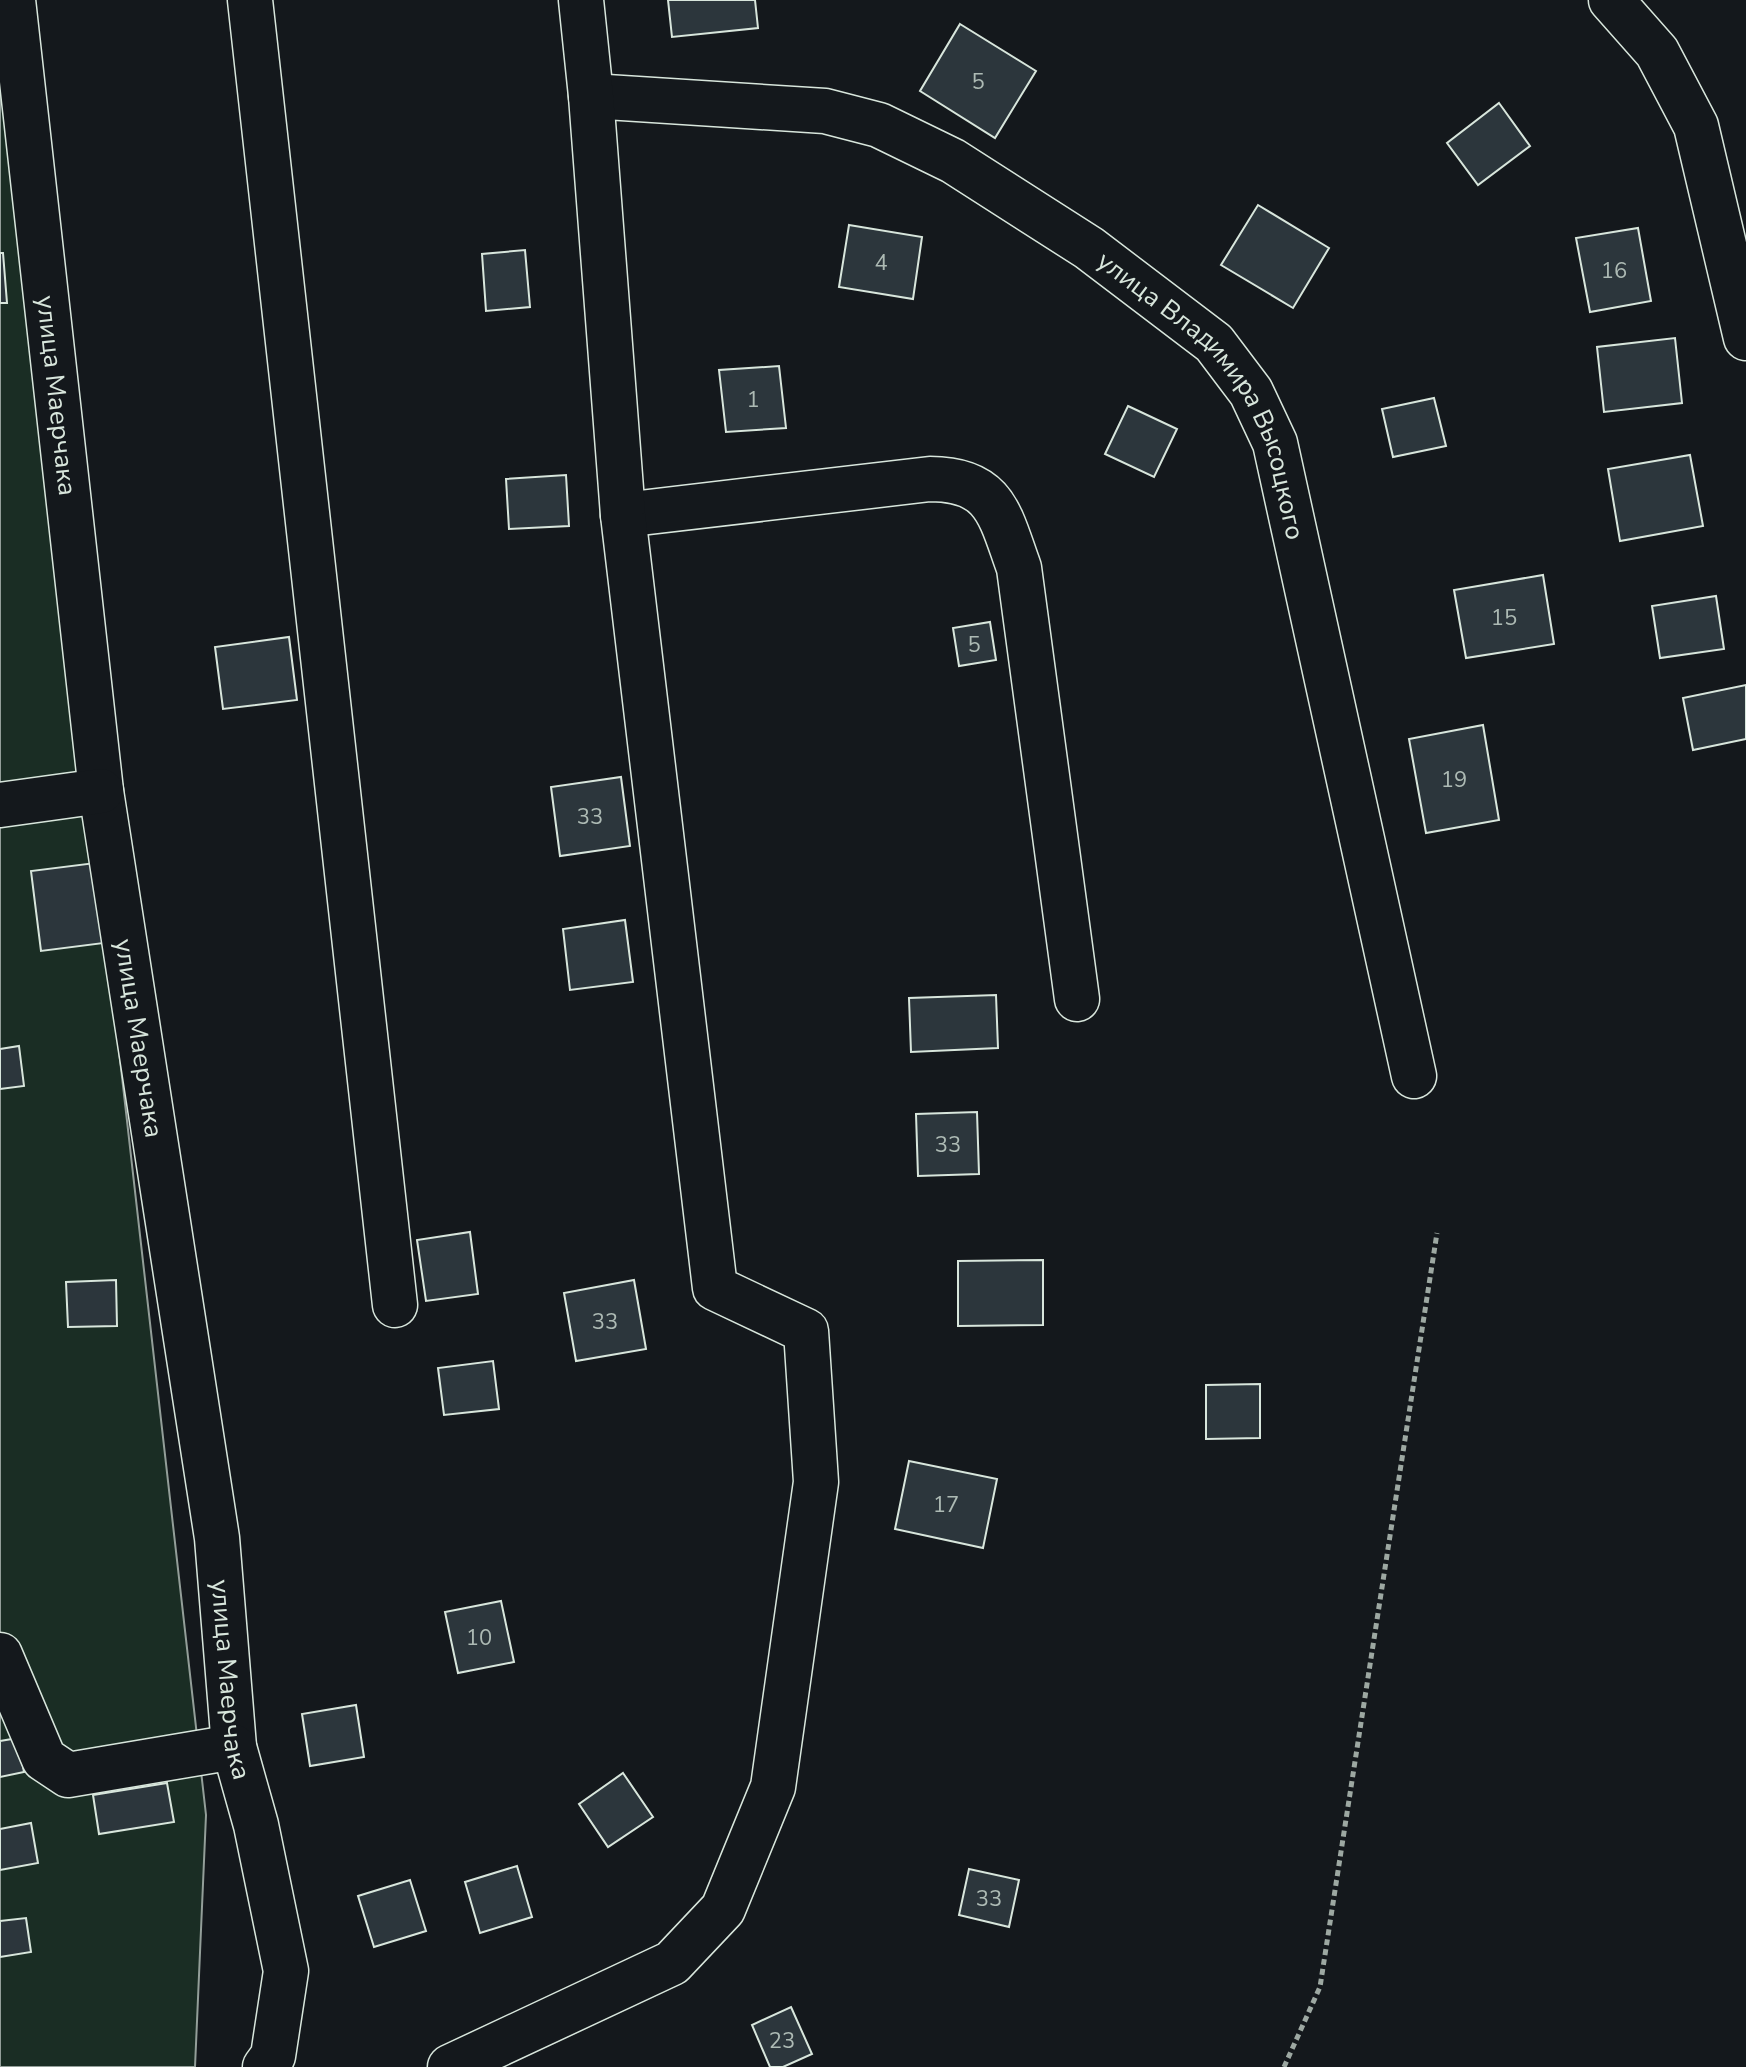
<svg xmlns="http://www.w3.org/2000/svg" width="1746" height="2067" font-family="'Nunito Sans',sans-serif">
	<rect width="100%" height="100%" fill="#14181c"/>
	<path fill="#1a2d24" stroke="#939e99" stroke-width="2" d="M0 5 206 1815 195 2067H0Z"/>
	<g fill="#2c363c" stroke="#d8e6dc" stroke-width="2">
		<path d="M668 0H755L758 28 672 37Z"/>
		<path d="M960 24 1036 71 995 138 920 91Z"/>
		<path d="M1499 103 1530 146 1478 185 1447 143Z"/>
		<path d="M1258 205 1329 248 1293 308 1221 265Z"/>
		<path d="M849 225 922 237 913 299 839 287Z"/>
		<path d="M1638 228 1651 301 1590 312 1576 238Z"/>
		<path d="M525 250 530 307 486 311 482 254Z"/>
		<path d="M0 253H3L7 303H0Z"/>
		<path d="M1675 338 1682 403 1604 412 1597 347Z"/>
		<path d="M779 366 786 428 726 432 719 370Z"/>
		<path d="M1434 398 1446 446 1393 457 1382 409Z"/>
		<path d="M1128 406 1177 429 1154 477 1105 454Z"/>
		<path d="M1690 455 1703 526 1620 541 1608 469Z"/>
		<path d="M566 475 569 526 509 529 506 479Z"/>
		<path d="M1543 575 1554 644 1466 658 1454 590Z"/>
		<path d="M1716 596 1724 649 1660 658 1652 606Z"/>
		<path d="M990 622 996 660 959 666 953 628Z"/>
		<path d="M289 637 297 700 223 709 215 647Z"/>
		<path d="M1746 685V739L1693 750 1683 698Z"/>
		<path d="M1483 725 1499 820 1426 833 1409 739Z"/>
		<path d="M621 777 630 846 560 856 551 787Z"/>
		<path d="M95 863 104 943 41 951 31 871Z"/>
		<path d="M625 920 633 982 570 990 563 929Z"/>
		<path d="M996 995 998 1048 911 1052 909 998Z"/>
		<path d="M19 1046 24 1086 0 1089V1049Z"/>
		<path d="M977 1112 979 1174 918 1176 916 1114Z"/>
		<path d="M470 1232 478 1294 426 1301 417 1240Z"/>
		<path d="M1043 1260V1325L958 1326V1261Z"/>
		<path d="M116 1280 117 1326 68 1327 66 1282Z"/>
		<path d="M634 1280 646 1349 576 1361 564 1293Z"/>
		<path d="M493 1361 499 1409 444 1415 438 1368Z"/>
		<path d="M1260 1384V1438L1206 1439V1385Z"/>
		<path d="M909 1461 997 1479 983 1548 895 1529Z"/>
		<path d="M501 1601 514 1662 458 1673 445 1612Z"/>
		<path d="M356 1705 364 1757 310 1766 302 1714Z"/>
		<path d="M18 1738 24 1772 0 1777V1741Z"/>
		<path d="M623 1773 653 1817 608 1847 579 1804Z"/>
		<path d="M167 1783 174 1822 99 1834 93 1795Z"/>
		<path d="M31 1823 38 1863 0 1870V1829Z"/>
		<path d="M517 1866 532 1917 480 1933 465 1882Z"/>
		<path d="M969 1869 1019 1880 1009 1927 959 1915Z"/>
		<path d="M410 1880 426 1931 374 1947 358 1896Z"/>
		<path d="M26 1918 31 1952 0 1957V1921Z"/>
		<path d="M791 2007 812 2054 783 2067H770L752 2025Z"/>
	</g>
	<g fill="none" stroke-linecap="round" stroke-linejoin="round">
		<g stroke="#d8e6dc" stroke-width="47">
			<g id="minor">
				<path id="s1" d="M13 0 101 791 217 1538 234 1747 256 1825 286 1971 273 2056 265 2067"/>
				<path d="M250 0 395 1305"/>
				<path d="M1611 0 1657 52 1696 126 1746 338"/>
				<path id="s2" d="M591 96 825 111 879 125 953 161 1089 248 1214 343 1251 392 1275 443 1414 1076"/>
				<path d="M623 515 930 479C996 479 1000 516 1019 568L1077 999"/>
				<path d="M0 805 101 791"/>
				<path d="M0 1655 44 1759 68 1775 234 1747"/>
				<path d="M450 2067 672 1963 723 1909 773 1787 816 1482 806 1331 715 1288 623 515 591 96 581 0"/>
			</g>
		</g>
		<path stroke="#9da8a2" stroke-width="5" stroke-dasharray="6 4" stroke-linecap="butt" d="M1284 2067 1320 1987 1437 1233"/>
		<use href="#minor" stroke="#14181c" stroke-width="44"/>
	</g>
	<g text-anchor="middle" stroke-width="6" stroke-linejoin="round" paint-order="stroke">
		<g font-size="22" fill="#adbab4">
			<text x="978" y="89">5</text>
			<text x="881" y="270">4</text>
			<text x="1614" y="278">16</text>
			<text x="753" y="407">1</text>
			<text x="1504" y="625">15</text>
			<text x="974" y="652">5</text>
			<text x="1454" y="787">19</text>
			<text x="590" y="824">33</text>
			<text x="948" y="1152">33</text>
			<text x="605" y="1329">33</text>
			<text x="946" y="1512">17</text>
			<text x="479" y="1645">10</text>
			<text x="989" y="1906">33</text>
			<text x="782" y="2048">23</text>
		</g>
		<g font-size="26" fill="#d8e6dc" stroke="#14181c">
			<text dy="9" stroke="none"><textPath href="#s1" startOffset="398">улица Маерчака</textPath></text>
			<text dy="9" stroke="none"><textPath href="#s2" startOffset="728">улица Владимира Высоцкого</textPath></text>
			<text dy="9" stroke="none"><textPath href="#s1" startOffset="1046">улица Маерчака</textPath></text>
			<text dy="9" stroke="none"><textPath href="#s1" startOffset="1694">улица Маерчака</textPath></text>
		</g>
	</g>
</svg>
